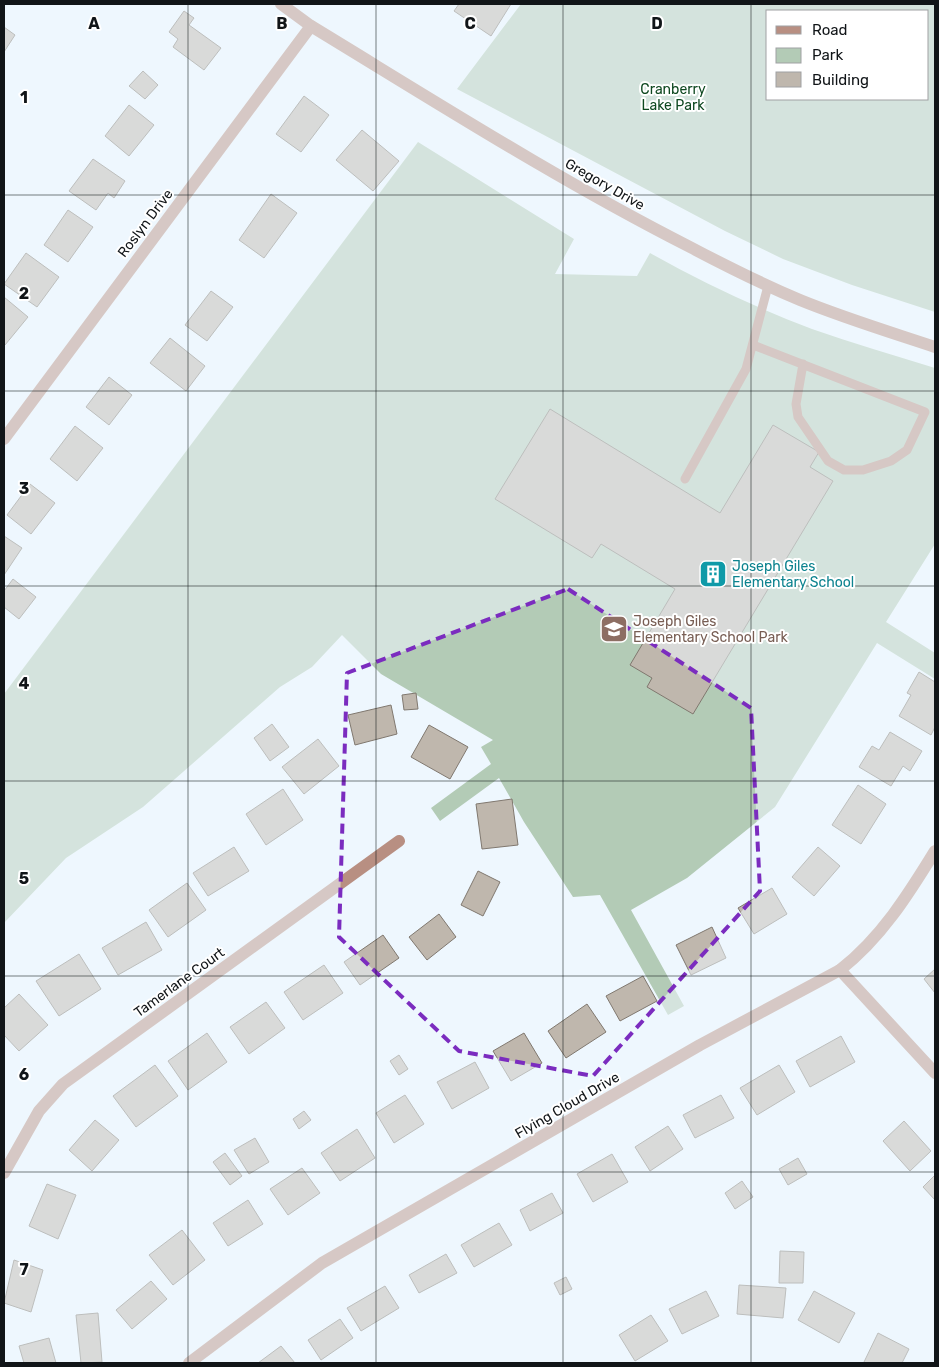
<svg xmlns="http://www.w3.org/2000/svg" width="939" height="1367" font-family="Rubik,sans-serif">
	<rect width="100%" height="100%" fill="#eef7fe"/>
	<g fill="#b3cbb6" fill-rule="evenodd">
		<path d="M521 4H935V312L852 285 783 259 725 231 457 89ZM768 11H928V99H768Z"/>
		<path d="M418 142 574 239 555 274 637 276 650 253C702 282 756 308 812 329 852 343 894 355 935 368V544L886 622 935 653V679L877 643 775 807 687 878 631 910 684 1006 668 1015 600 895 573 897 524 822 499 778 440 821 431 808 491 764 481 747 493 740 381 674 342 635 312 667 280 687 143 807 66 858 4 923V694Z"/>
	</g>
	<g fill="#bfb7ad" stroke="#80786f">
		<path d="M459 4H511L491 36 454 11Z"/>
		<path d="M184 11 194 18 189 25 221 48 204 70 173 47 178 39 169 32Z"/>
		<path d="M4 27 15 35 4 52Z"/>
		<path d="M143 71 158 85 145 99 129 86Z"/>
		<path d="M304 96 329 115 301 152 276 134Z"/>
		<path d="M129 105 154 125 129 156 105 136Z"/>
		<path d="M362 130 399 161 373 191 336 160Z"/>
		<path d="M93 159 125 181 114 198 108 193 96 210 69 191Z"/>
		<path d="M271 194 297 213 264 258 239 240Z"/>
		<path d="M68 210 93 227 68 262 44 245Z"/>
		<path d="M26 253 59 277 37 307 4 284Z"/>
		<path d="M211 291 233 307 207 341 185 325Z"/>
		<path d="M4 297 28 317 5 345 4 344Z"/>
		<path d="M170 338 205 366 186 391 150 363Z"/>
		<path d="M109 377 132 395 109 425 86 407Z"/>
		<path d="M550 409 720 513 773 425 819 452 810 467 833 481 693 714 647 687 652 678 630 665 675 589 601 544 592 558 495 499Z"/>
		<path d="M75 426 103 448 77 481 50 459Z"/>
		<path d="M30 484 55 503 31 534 7 515Z"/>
		<path d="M4 536 22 548 4 575Z"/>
		<path d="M13 579 36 597 19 619 4 607V591Z"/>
		<path d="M919 672 935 682V727L931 735 899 716 911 695 907 693Z"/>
		<path d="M416 693 418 709 404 710 402 695Z"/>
		<path d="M391 705 397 734 355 745 348 715Z"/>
		<path d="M272 724 289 747 270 761 254 738Z"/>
		<path d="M429 725 468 747 450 779 411 757Z"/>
		<path d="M890 732 922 751 910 771 903 766 891 786 859 767 872 746 879 750Z"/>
		<path d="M318 739 339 766 304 794 282 767Z"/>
		<path d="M858 785 886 804 861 844 832 825Z"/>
		<path d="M283 789 303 820 266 845 246 814Z"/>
		<path d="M512 799 518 845 482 849 476 804Z"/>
		<path d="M234 847 249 871 208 896 193 873Z"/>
		<path d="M818 847 840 866 814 896 792 877Z"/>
		<path d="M478 871 500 882 483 916 461 905Z"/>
		<path d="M187 883 206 910 168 937 149 910Z"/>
		<path d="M772 888 787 914 754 934 738 908Z"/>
		<path d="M439 914 456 937 427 960 409 937Z"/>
		<path d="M146 922 162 950 118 975 102 948Z"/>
		<path d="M712 927 726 958 691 975 676 945Z"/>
		<path d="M383 935 399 958 360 985 344 962Z"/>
		<path d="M79 954 101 989 59 1016 36 981Z"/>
		<path d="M324 965 343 993 303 1020 284 992Z"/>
		<path d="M935 969V993L924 979Z"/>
		<path d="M643 976 657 1001 620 1021 606 996Z"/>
		<path d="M19 994 48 1025 19 1051 4 1035V1008Z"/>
		<path d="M266 1002 285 1028 249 1054 230 1027Z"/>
		<path d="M587 1004 606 1032 566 1058 548 1031Z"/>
		<path d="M207 1033 227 1062 188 1090 168 1061Z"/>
		<path d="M524 1033 542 1063 511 1081 493 1051Z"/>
		<path d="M841 1036 855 1062 810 1087 796 1061Z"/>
		<path d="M399 1055 408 1069 399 1075 390 1061Z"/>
		<path d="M475 1062 489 1088 452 1109 437 1082Z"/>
		<path d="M155 1065 178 1096 136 1127 113 1096Z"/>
		<path d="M779 1065 795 1092 757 1115 740 1088Z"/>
		<path d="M405 1095 424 1124 394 1143 376 1113Z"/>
		<path d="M721 1095 734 1118 695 1138 683 1115Z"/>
		<path d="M304 1111 311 1120 299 1129 293 1119Z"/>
		<path d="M95 1120 119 1140 92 1171 69 1150Z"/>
		<path d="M904 1121 931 1151 910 1171 883 1141Z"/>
		<path d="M668 1126 683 1149 650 1171 635 1147Z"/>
		<path d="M357 1129 375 1158 340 1181 321 1153Z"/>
		<path d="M255 1138 269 1162 249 1174 234 1150Z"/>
		<path d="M225 1153 242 1176 230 1185 213 1162Z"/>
		<path d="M612 1154 628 1182 593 1202 577 1174Z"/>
		<path d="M798 1158 807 1174 788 1185 779 1169Z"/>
		<path d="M302 1168 320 1193 288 1215 270 1189Z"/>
		<path d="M935 1175V1200L923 1187Z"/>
		<path d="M742 1181 753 1197 735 1209 725 1193Z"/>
		<path d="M47 1184 76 1195 58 1239 29 1226Z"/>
		<path d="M552 1193 563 1213 530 1231 520 1210Z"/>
		<path d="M248 1200 263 1224 228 1246 213 1223Z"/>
		<path d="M499 1223 512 1245 474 1267 461 1245Z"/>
		<path d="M182 1230 205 1260 173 1285 149 1255Z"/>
		<path d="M780 1251 804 1252 803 1283H779Z"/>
		<path d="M446 1254 457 1273 419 1293 409 1275Z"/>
		<path d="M14 1260 43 1270 31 1312 4 1303Z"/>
		<path d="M566 1277 572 1289 560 1295 554 1283Z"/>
		<path d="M151 1281 167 1299 132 1329 116 1310Z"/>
		<path d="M739 1285 786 1288 783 1318 737 1314Z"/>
		<path d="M385 1286 399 1308 361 1331 347 1308Z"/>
		<path d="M706 1291 719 1316 682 1334 669 1309Z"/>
		<path d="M814 1291 855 1313 839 1343 798 1320Z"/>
		<path d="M98 1313 102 1362 81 1363 76 1315Z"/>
		<path d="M651 1315 668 1341 635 1361 619 1335Z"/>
		<path d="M340 1319 353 1338 321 1360 308 1340Z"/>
		<path d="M878 1333 909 1349 902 1363H867L864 1362Z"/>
		<path d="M49 1338 56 1363H24L19 1346Z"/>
		<path d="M281 1346 295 1363H258Z"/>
	</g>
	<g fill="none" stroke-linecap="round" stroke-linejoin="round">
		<g stroke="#b88f82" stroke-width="9">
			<path d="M753 345 925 412 907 450 891 461 863 470H844L828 461 798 417 796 404 803 364"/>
			<path d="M685 479 746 369 768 286"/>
		</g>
		<g stroke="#b88f82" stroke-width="12">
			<path d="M281 4 311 26C436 102 560 181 690 247 726 266 762 284 800 300 844 318 890 332 935 347"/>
			<path d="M4 439 311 26"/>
			<path d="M840 970 935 1073"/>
			<path d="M4 1173 39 1111 63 1084 399 841"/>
			<path d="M189 1363 322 1263 700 1045 840 970C881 938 908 895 935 851"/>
		</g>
	</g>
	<path d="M0 0H939V1367H0ZM568 589 751 708 760 891 593 1076 459 1051 339 937 347 673Z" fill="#eef7fe" fill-opacity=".55" fill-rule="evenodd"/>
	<path fill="none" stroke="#7b2cbf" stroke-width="4" stroke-dasharray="10 6" stroke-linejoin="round" d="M568 589 751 708 760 891 593 1076 459 1051 339 937 347 673Z"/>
	<path fill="none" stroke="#111518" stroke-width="1" stroke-opacity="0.55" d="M188 4V1363M376 4V1363M563 4V1363M751 4V1363M4 195H935M4 391H935M4 586H935M4 781H935M4 976H935M4 1172H935"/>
	<defs>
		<g id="building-square" transform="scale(1.4375)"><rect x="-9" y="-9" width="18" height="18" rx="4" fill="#0f9aa8" stroke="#fff"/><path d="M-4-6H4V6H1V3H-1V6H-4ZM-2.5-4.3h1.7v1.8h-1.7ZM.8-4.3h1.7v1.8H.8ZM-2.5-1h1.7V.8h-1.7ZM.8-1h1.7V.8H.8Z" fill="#fff"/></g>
		<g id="school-square" transform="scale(1.4375)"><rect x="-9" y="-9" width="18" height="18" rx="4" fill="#8d6e63" stroke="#fff"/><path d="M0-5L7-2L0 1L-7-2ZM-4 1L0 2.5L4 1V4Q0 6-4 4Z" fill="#fff"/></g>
	</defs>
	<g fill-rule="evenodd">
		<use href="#building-square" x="713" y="574"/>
		<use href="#school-square" x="614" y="629"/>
	</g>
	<g text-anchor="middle" stroke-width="4" stroke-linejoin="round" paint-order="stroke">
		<g font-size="14" fill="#0e4820" stroke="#fff">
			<text x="673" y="94">Cranberry<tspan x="673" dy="16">Lake Park</tspan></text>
		</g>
		<g font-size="14" fill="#111518" stroke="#fff">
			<text transform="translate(605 184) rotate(30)" y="5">Gregory Drive</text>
			<text transform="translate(145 223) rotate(-53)" y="5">Roslyn Drive</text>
			<text transform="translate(179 982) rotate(-36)" y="5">Tamerlane Court</text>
			<text transform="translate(567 1105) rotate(-30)" y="5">Flying Cloud Drive</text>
		</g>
		<g font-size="14" fill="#0d838f" stroke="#fff" text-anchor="start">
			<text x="732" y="571">Joseph Giles<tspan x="732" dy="16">Elementary School</tspan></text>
		</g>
		<g font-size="14" fill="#785e54" stroke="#fff" text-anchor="start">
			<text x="633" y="626">Joseph Giles<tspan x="633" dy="16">Elementary School Park</tspan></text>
		</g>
	</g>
	<g font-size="16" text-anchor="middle" font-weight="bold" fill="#111518" stroke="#fff" stroke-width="4" stroke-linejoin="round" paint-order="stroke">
		<text x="94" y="29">A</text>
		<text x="282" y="29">B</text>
		<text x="470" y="29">C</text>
		<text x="657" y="29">D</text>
		<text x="24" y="103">1</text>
		<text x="24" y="299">2</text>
		<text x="24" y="494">3</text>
		<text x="24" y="689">4</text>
		<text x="24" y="884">5</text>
		<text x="24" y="1080">6</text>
		<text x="24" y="1275">7</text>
	</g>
	<rect width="939" height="1367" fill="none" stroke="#111518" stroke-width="10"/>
	<rect x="766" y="10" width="162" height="90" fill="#ffffff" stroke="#a0a1a3"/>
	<rect x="776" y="26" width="25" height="8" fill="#b88f82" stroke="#a0a1a3"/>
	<text x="812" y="35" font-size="15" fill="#111518">Road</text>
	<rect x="776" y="48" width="25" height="15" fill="#b3cbb6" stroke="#a0a1a3"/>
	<text x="812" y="60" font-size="15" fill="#111518">Park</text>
	<rect x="776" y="72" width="25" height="15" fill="#bfb7ad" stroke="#a0a1a3"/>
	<text x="812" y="85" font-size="15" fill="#111518">Building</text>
</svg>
